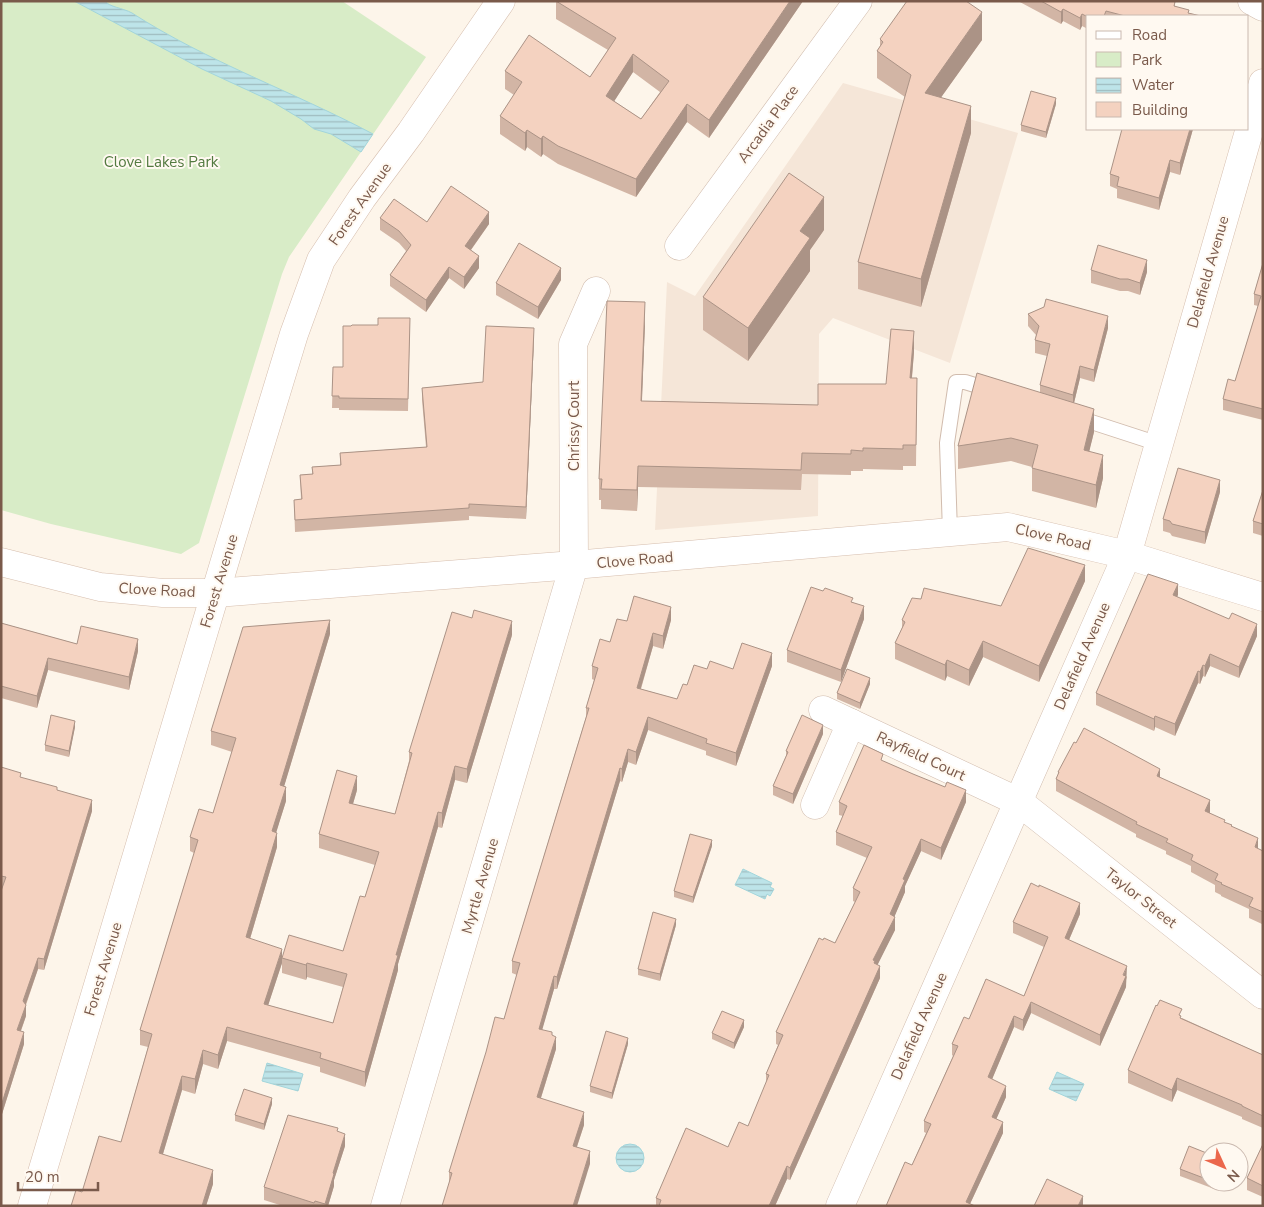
<svg xmlns="http://www.w3.org/2000/svg" width="1264" height="1207" font-family="'Nunito Sans',sans-serif">
	<defs>
		<pattern id="water-rules" width="6" height="5" patternUnits="userSpaceOnUse" patternTransform="scale(1.25)"><rect width="6" height="5" fill="#bde4e9"/><path d="M0 2.5h6" fill="none" stroke="#9fbcbf"/></pattern>
	</defs>
	<rect width="100%" height="100%" fill="#fdf5ea"/>
	<path fill="#f5e6d8" d="M843 83 1018 133 950 363 833 318 819 334 818 516 655 530 667 282 695 296Z"/>
	<path fill="#d8ecc7" d="M1 1H342L426 57 289 257 282 274 199 543 181 554 51 524 1 510Z"/>
	<g fill="url(#water-rules)" stroke="#a2d5db">
		<path d="M74 1H105C109 7 123 8 132 13 208 62 294 92 373 134L361 152 331 134 314 129 301 119 271 101 202 69Z"/>
		<path d="M743 869 772 883 770 887 774 889 770 896 767 894 765 899 735 885Z"/>
		<path d="M267 1063 303 1074 298 1091 262 1081Z"/>
		<path d="M1057 1072 1084 1084 1076 1101 1049 1089Z"/>
		<circle cx="630" cy="1158" r="14"/>
	</g>
	<g fill="none" stroke-linecap="round" stroke-linejoin="round">
		<g stroke="#d1bcae" stroke-width="16">
			<g id="lane">
				<path d="M1076 417 1159 444"/>
				<path d="M950 532 947 443 956 382H965L991 390"/>
			</g>
		</g>
		<g stroke="#d1bcae" stroke-width="29">
			<g id="street">
				<path d="M1252 1 1263 7"/>
				<path d="M679 246 858 1"/>
				<path d="M823 710 1019 802 1263 995"/>
				<path d="M815 805 851 723"/>
				<path d="M385 1206 574 565 573 344 596 291"/>
				<path d="M840 1206 1127 555"/>
			</g>
		</g>
		<g stroke="#d6beae" stroke-width="29">
			<g id="secondary">
				<path d="M1127 555 1263 83"/>
				<path d="M1 562 100 587 163 593H216L574 565 1008 527 1127 555 1263 597"/>
				<path d="M32 1206 227 554 294 334 321 260 362 198 411 132 501 1"/>
			</g>
		</g>
		<use href="#lane" stroke="#fff" stroke-width="14"/>
		<use href="#street" stroke="#fff" stroke-width="28"/>
		<use href="#secondary" stroke="#fff" stroke-width="28"/>
	</g>
	<g fill="#d2b5a5" fill-rule="evenodd">
		<path d="M556 1H803L709 138 687 122 636 197 558 164 543 154 541 157 527 147 525 151 500 134V116L514 95 505 89V71L590 77 608 50 556 19ZM633 72 660 92 641 119 614 101Z"/>
		<path d="M1018 1H1173L1175 6 1189 13 1201 16H1088V29L1082 26 1080 30 1063 21 1061 24Z"/>
		<path d="M880 39 982 40 941 97 971 133 921 307 858 289V262L905 97 877 78V51L880 46Z"/>
		<path d="M1056 104 1046 138 1021 131V125Z"/>
		<path d="M1193 129 1180 175 1170 172 1159 210 1117 198V189L1110 186V174Z"/>
		<path d="M380 218 427 222 489 224 471 250 479 268 464 289 449 278 426 312 390 286V275L406 251 399 243 380 230Z"/>
		<path d="M824 230 810 250V271L748 361 703 330V297Z"/>
		<path d="M1263 263V420L1223 410V399L1235 381 1258 306 1254 305V294Z"/>
		<path d="M1091 270 1147 272 1140 295 1128 291H1120L1091 283Z"/>
		<path d="M561 280 538 319 496 295V283Z"/>
		<path d="M1044 307 1108 328 1094 382 1080 378 1074 403 1094 432 1089 451 1103 478 1096 508 1032 491V467L1011 461 958 469V446L1040 393V385L1047 356 1035 353V340L1036 335 1028 326V314Z"/>
		<path d="M410 318 408 411 339 410V408H332L333 367H343L378 325Z"/>
		<path d="M645 323 642 401 818 405 886 384 914 352 912 378H917L916 466H903V470L863 469V471H851V475L802 474 801 490 638 487 637 511 601 509V500H599V479Z"/>
		<path d="M534 339 526 519 469 516V520L295 532 294 500 301 499 300 475 312 474V467L340 465V453L426 447 422 400V388L483 382Z"/>
		<path d="M1263 490V536L1253 533V521Z"/>
		<path d="M1220 492 1205 544 1172 536 1170 533 1163 531V519Z"/>
		<path d="M1085 581 1039 682 983 657 969 686 947 676 945 681 895 659V643L902 628V620L1001 606Z"/>
		<path d="M1178 595 1177 597 1257 636 1239 678 1210 666 1205 677 1203 676 1200 684 1198 683 1175 736 1155 727 1154 731 1096 705V693Z"/>
		<path d="M853 602 864 619 841 682 787 662V650Z"/>
		<path d="M671 620 663 649 653 646 641 689 677 699 687 685 707 669H733L772 666 736 766 706 755V751L648 730 636 765 628 762 622 782 620 781 557 989H554L542 1029 552 1036 556 1049 541 1098 584 1125 577 1147 590 1164 449 1185V1172L504 1019 517 975 512 973V961L586 717V708L594 680 592 679V666L627 621Z"/>
		<path d="M1 623 77 644 138 651 129 690 48 670 37 708 1 698Z"/>
		<path d="M330 634 284 786 286 801 276 832 277 847 250 939 282 963 268 1005 333 1023 343 987 307 977 306 980 282 973V958L343 951 365 897 375 865 319 848V834L357 790 353 804 395 814 409 761V752L512 635 467 783 455 780 442 828 438 827 398 964V970L365 1087 320 1072V1067L227 1041 218 1069 203 1064 195 1094 182 1090 163 1154 213 1184 206 1206H71L121 1142 148 1047 140 1045V1030L194 853 190 851V837L213 813 232 752 211 745V731Z"/>
		<path d="M870 684 860 709 837 699V693Z"/>
		<path d="M75 727 69 757 45 751V745Z"/>
		<path d="M823 734 793 804 773 795V786L786 756V751Z"/>
		<path d="M883 761 966 802 941 860 921 851 905 886V892L894 917 895 930 877 965 880 978 790 1180 787 1179 775 1206H656V1198L728 1147 748 1126 766 1083V1074L778 1045 776 1044V1032L823 940 835 943 855 902 853 901V888L867 858 836 845V832L843 816 839 815V802Z"/>
		<path d="M1 767 21 778 57 790 92 811 44 970 38 969 26 1005V1016L21 1031 24 1044 2 1114H1V891L2 887H1Z"/>
		<path d="M1058 772 1160 777 1210 812V813L1232 827 1258 849 1263 851V929L1262 924 1249 918V909L1221 896V895L1215 892V885L1191 872V866L1166 854V851L1136 837V834L1056 791V779L1058 775Z"/>
		<path d="M712 846 693 903 674 897V891Z"/>
		<path d="M1080 914 1069 940 1127 977 1126 980V987L1100 1046 1031 1013 1023 1031 1014 1027 992 1079 1006 1097 996 1119 1003 1133 970 1204 886 1206 912 1165 926 1133 924 1132V1121L953 1056 952 1055V1044L969 1019 1024 996 1044 947 1013 933V922Z"/>
		<path d="M676 925 660 981 638 975V969Z"/>
		<path d="M1182 1018 1263 1055V1128L1242 1119V1117L1177 1090 1172 1102 1128 1083V1070Z"/>
		<path d="M744 1027 734 1049 712 1039V1033Z"/>
		<path d="M628 1044 612 1099 590 1092V1086Z"/>
		<path d="M272 1104 264 1130 235 1121V1115Z"/>
		<path d="M338 1131 345 1146 334 1180V1186L328 1206H283L264 1200V1187Z"/>
		<path d="M1263 1144V1197L1247 1190V1178Z"/>
		<path d="M1209 1154V1182H1220L1217 1190 1180 1176V1169Z"/>
	</g>
	<g fill="#ab9386">
		<path d="M790 1H803L709 138V120Z"/>
		<path d="M1063 9V21L1061 24V12Z"/>
		<path d="M982 12V40L925 120V93Z"/>
		<path d="M1082 14V26L1080 30V18Z"/>
		<path d="M633 54V72L606 114V96Z"/>
		<path d="M1056 98V104L1046 138V132Z"/>
		<path d="M687 104V122L636 197V179Z"/>
		<path d="M971 106V133L921 307V279Z"/>
		<path d="M1190 129H1193L1180 175V163Z"/>
		<path d="M527 130V147L525 151V133Z"/>
		<path d="M543 136V154L541 157V139Z"/>
		<path d="M1170 160V172L1159 210V198Z"/>
		<path d="M824 197V230L810 250V271L748 361V328L800 231Z"/>
		<path d="M489 212V224L465 258V246Z"/>
		<path d="M479 256V268L464 289V277Z"/>
		<path d="M1147 260V272L1140 295V283Z"/>
		<path d="M449 267V278L426 312V300Z"/>
		<path d="M561 268V280L538 319V307Z"/>
		<path d="M645 302V323L641 422V401Z"/>
		<path d="M1108 316V328L1094 382V370Z"/>
		<path d="M534 328V339L526 519V507Z"/>
		<path d="M914 331V352L910 398V378Z"/>
		<path d="M1080 366V378L1073 407V395Z"/>
		<path d="M1094 409V432L1084 473V450Z"/>
		<path d="M1103 455V478L1096 508V485Z"/>
		<path d="M638 466V487L637 511V490Z"/>
		<path d="M1220 480V492L1205 544V532Z"/>
		<path d="M1085 565V581L1039 682V666Z"/>
		<path d="M1178 584V595L1173 607V595Z"/>
		<path d="M864 606V619L841 682V670Z"/>
		<path d="M671 607V620L663 649V636Z"/>
		<path d="M330 620V634L280 800V785Z"/>
		<path d="M512 621V635L467 783V769Z"/>
		<path d="M1257 624V636L1239 678V667Z"/>
		<path d="M653 633V646L637 701V688Z"/>
		<path d="M138 639V651L129 690V677Z"/>
		<path d="M983 641V657L969 686V670Z"/>
		<path d="M772 653V666L736 766V753Z"/>
		<path d="M1210 654V666L1205 677V666Z"/>
		<path d="M48 658V670L37 708V696Z"/>
		<path d="M947 660V676L945 681V665Z"/>
		<path d="M1203 665V676L1200 684V672Z"/>
		<path d="M1198 671V683L1175 736V724Z"/>
		<path d="M870 678V684L860 709V703Z"/>
		<path d="M1155 716V727L1154 731V719Z"/>
		<path d="M648 717V730L636 765V752Z"/>
		<path d="M75 721V727L69 757V751Z"/>
		<path d="M823 725V734L793 804V794Z"/>
		<path d="M628 749V762L622 782V769Z"/>
		<path d="M455 766V780L442 828V813Z"/>
		<path d="M620 768V781L557 989V977Z"/>
		<path d="M1160 769V781L1157 776Z"/>
		<path d="M357 776V790L349 817V803Z"/>
		<path d="M286 787V801L272 846V831Z"/>
		<path d="M966 790V802L941 860V848Z"/>
		<path d="M92 800V811L44 970V959Z"/>
		<path d="M1210 800V812L1205 824V811Z"/>
		<path d="M438 812V827L398 964V970L365 1087V1072L396 955Z"/>
		<path d="M277 833V847L246 952V937Z"/>
		<path d="M1258 838V850L1255 847Z"/>
		<path d="M921 839V851L905 886V892L890 927V914L903 879Z"/>
		<path d="M712 840V846L693 903V897Z"/>
		<path d="M1080 903V914L1065 949V938Z"/>
		<path d="M895 917V930L875 970 873 960Z"/>
		<path d="M676 919V925L660 981V974Z"/>
		<path d="M282 949V963L264 1018V1004Z"/>
		<path d="M38 958V969L23 1012V1001Z"/>
		<path d="M307 963V977L306 980V965Z"/>
		<path d="M880 966V978L790 1180V1168Z"/>
		<path d="M1127 966 1126 987 1100 1046V1035Z"/>
		<path d="M554 976V989L539 1041V1029Z"/>
		<path d="M1031 1002V1013L1023 1031V1020Z"/>
		<path d="M26 1005V1016L17 1041V1030Z"/>
		<path d="M1014 1016V1027L988 1089V1077Z"/>
		<path d="M744 1020V1027L734 1049V1043Z"/>
		<path d="M227 1027V1041L218 1069V1055Z"/>
		<path d="M24 1032V1044L2 1114V1103Z"/>
		<path d="M556 1037V1049L537 1110V1097Z"/>
		<path d="M628 1038V1044L612 1099V1093Z"/>
		<path d="M203 1050V1064L195 1094V1079Z"/>
		<path d="M182 1076V1090L159 1167V1153Z"/>
		<path d="M1177 1078V1090L1172 1102V1090Z"/>
		<path d="M1006 1086V1097L992 1129V1117Z"/>
		<path d="M272 1098V1104L264 1130V1124Z"/>
		<path d="M584 1112V1125L573 1158V1146Z"/>
		<path d="M1003 1122V1133L969 1206 966 1202Z"/>
		<path d="M345 1134V1146L334 1180V1186L328 1206H325L333 1173Z"/>
		<path d="M590 1151V1164L577 1206H573Z"/>
		<path d="M787 1166V1179L775 1206H769Z"/>
		<path d="M213 1170V1184L206 1206H202Z"/>
		<path d="M1218 1182H1220L1217 1190V1184Z"/>
		<path d="M1083 1196V1206H1078Z"/>
	</g>
	<g fill="#f4d2c0" stroke="#ab9386" fill-rule="evenodd">
		<path d="M556 1H790L709 120 687 104 636 179 558 146 543 136 541 139 527 130 525 133 500 116 522 82 505 71 529 35 590 77 616 38ZM633 54 669 81 641 119 606 96Z"/>
		<path d="M907 1H966L982 12 925 93 971 106 921 279 858 262 911 75 877 51 883 42 880 39Z"/>
		<path d="M1041 1H1173L1175 2 1174 6 1189 10 1188 13 1201 16H1125L1106 11 1104 16H1088V17L1082 14 1080 18 1063 9 1061 12Z"/>
		<path d="M1031 91 1056 98 1046 132 1021 125Z"/>
		<path d="M1122 129H1190L1180 163 1170 160 1159 198 1117 186 1119 177 1110 174Z"/>
		<path d="M789 173 824 197 800 231 810 238 748 328 703 297Z"/>
		<path d="M451 186 489 212 465 246 479 256 464 277 449 267 426 300 390 275 411 245 399 231 380 218 394 199 427 222Z"/>
		<path d="M519 243 561 268 538 307 496 283Z"/>
		<path d="M1098 245 1147 260 1140 283 1128 279H1120L1091 270Z"/>
		<path d="M1263 263V409L1223 399 1228 379 1235 381 1261 296 1254 294Z"/>
		<path d="M1046 299 1108 316 1094 370 1080 366 1073 395 1040 385 1050 344 1035 340 1039 326 1028 314 1044 307Z"/>
		<path d="M607 301 645 302 641 401 818 405V384H886L891 329 914 331 910 378H917L916 445H903V449L863 448V451L851 450V454L802 453 801 470 638 466 637 490 601 489 602 479H599Z"/>
		<path d="M378 318H410L408 399 339 398V396H332L333 367H343V326H351L352 325H378Z"/>
		<path d="M486 326 534 328 526 507 469 504V508L295 520 294 500 302 499 300 475 313 474 312 467 341 465 340 453 427 447 422 388 483 382Z"/>
		<path d="M977 373 1094 409 1084 450 1103 455 1096 485 1032 468 1038 445 1011 438 958 446Z"/>
		<path d="M1178 468 1220 480 1205 532 1172 524 1170 521 1163 519Z"/>
		<path d="M1263 490V524L1253 521Z"/>
		<path d="M1028 548 1085 565 1039 666 983 641 969 670 947 660 945 665 895 643 905 622 902 620 912 598 921 599 924 588 1001 606Z"/>
		<path d="M1148 574 1178 584 1173 595 1229 619 1232 613 1257 624 1239 667 1210 654 1205 666 1203 665 1200 672 1198 671 1175 724 1155 716 1154 719 1096 693Z"/>
		<path d="M811 587 823 591 825 588 853 598 851 602 864 606 841 670 787 650Z"/>
		<path d="M634 596 671 607 663 636 653 633 637 688 677 699 683 684 687 685 694 665 707 669 710 661 733 669 742 643 772 653 736 753 706 743 707 739 648 717 636 752 628 749 622 769 620 768 557 977 554 976 539 1029 552 1032V1035L556 1037 537 1097 584 1112 573 1146 590 1151 573 1206H442L452 1173 449 1172 486 1052 495 1017 504 1019 520 963 512 961 589 708H586L598 668 592 666 600 639 610 642 617 619 627 621Z"/>
		<path d="M474 610 512 621 467 769 455 766 442 813 438 812 396 955H398L365 1072 320 1058 321 1053 227 1027 218 1055 203 1050 195 1079 182 1076 159 1153 213 1170 202 1206H71L76 1190 82 1192 99 1136 121 1142 152 1034 140 1030 198 840 190 837 199 809 213 813 236 738 211 731 243 627 330 620 280 785 286 787 272 831 277 833 246 937 282 949 264 1004 333 1023 347 974 307 963 306 965 282 958 289 935 343 951 360 896 365 897 379 852 319 834 337 770 357 776 349 803 395 814 412 753 409 752 452 612 472 618Z"/>
		<path d="M1 623 77 644 81 626 138 639 129 677 48 658 37 696 1 686Z"/>
		<path d="M847 669 870 678 860 703 837 693Z"/>
		<path d="M51 715 75 721 69 751 45 745Z"/>
		<path d="M802 715 823 725 793 794 773 786 788 752 786 751Z"/>
		<path d="M1084 728 1160 769 1157 776 1210 800 1205 811 1225 820 1224 822 1232 825 1231 826 1258 838 1255 847 1263 851V912L1249 906 1253 898 1221 884 1222 883 1215 880 1218 874 1191 860 1193 855 1166 842 1168 839 1136 824 1137 822 1056 779 1059 772H1058L1074 742 1076 743Z"/>
		<path d="M864 745 883 754 881 760 913 774 945 787 947 782 966 790 941 848 921 839 903 879 905 880 890 914 895 917 873 960 875 961 874 963 880 966 790 1168 787 1166 769 1206H659L661 1200 656 1198 686 1128 728 1147 739 1122 748 1126 769 1075 766 1074 783 1035 776 1032 819 938 823 940 824 938 835 943 860 892 853 888 872 847 836 832 847 806 839 802Z"/>
		<path d="M1 767 21 773 20 777 57 787V790L92 800 44 959 38 958 23 1001 26 1005 17 1030 24 1032 2 1103 1 1102V891L6 877 1 876Z"/>
		<path d="M690 834 712 840 693 897 674 891Z"/>
		<path d="M1031 883 1039 887V885L1080 903 1065 938 1127 966 1123 975 1126 976 1100 1035 1031 1002 1023 1020 1014 1016 988 1077 1006 1086 992 1117 1003 1122 966 1202 975 1206H886L905 1162 912 1165 931 1124 924 1121 958 1046 952 1044 964 1017 969 1019 986 979 1024 996 1048 937 1013 922Z"/>
		<path d="M653 912 676 919 660 974 638 969Z"/>
		<path d="M1160 1000 1182 1009 1179 1015 1181 1016 1180 1018 1263 1055V1116L1242 1106V1105L1177 1078 1172 1090 1128 1070 1156 1005 1157 1006Z"/>
		<path d="M722 1011 744 1020 734 1043 712 1033Z"/>
		<path d="M606 1031 628 1038 612 1093 590 1086Z"/>
		<path d="M244 1089 272 1098 264 1124 235 1115Z"/>
		<path d="M288 1115 338 1128 337 1131 345 1134 333 1173 334 1174 325 1204 315 1201 314 1203 264 1187Z"/>
		<path d="M1263 1144V1186L1247 1178Z"/>
		<path d="M1189 1146 1209 1154V1180L1180 1169Z"/>
		<path d="M1047 1179 1083 1196 1078 1206H1034Z"/>
	</g>
	<g text-anchor="middle" stroke-width="4" stroke-linejoin="round" paint-order="stroke">
		<g font-size="15" fill="#7a5a4b" stroke="#fff9f1">
			<text transform="translate(768 124) rotate(-54)" y="5">Arcadia Place</text>
			<text transform="translate(360 204) rotate(-55)" y="5">Forest Avenue</text>
			<text transform="translate(1208 272) rotate(-74)" y="5">Delafield Avenue</text>
			<text transform="translate(574 426) rotate(-90)" y="5">Chrissy Court</text>
			<text transform="translate(1053 537) rotate(13)" y="5">Clove Road</text>
			<text transform="translate(635 560) rotate(-5)" y="5">Clove Road</text>
			<text transform="translate(219 581) rotate(-73)" y="5">Forest Avenue</text>
			<text transform="translate(157 590) rotate(3)" y="5">Clove Road</text>
			<text transform="translate(1082 656) rotate(-66)" y="5">Delafield Avenue</text>
			<text transform="translate(921 756) rotate(25)" y="5">Rayfield Court</text>
			<text transform="translate(480 886) rotate(-74)" y="5">Myrtle Avenue</text>
			<text transform="translate(1141 898) rotate(38)" y="5">Taylor Street</text>
			<text transform="translate(103 969) rotate(-73)" y="5">Forest Avenue</text>
			<text transform="translate(919 1026) rotate(-66)" y="5">Delafield Avenue</text>
		</g>
		<g font-size="15" fill="#537a40" stroke="#fff9f1">
			<text x="161" y="167">Clove Lakes Park</text>
		</g>
	</g>
	<rect width="1264" height="1207" fill="none" stroke="#7a5a4b" stroke-width="5"/>
	<rect x="1086" y="15" width="162" height="115" fill="#fff9f1" stroke="#cab9af"/>
	<rect x="1096" y="31" width="25" height="8" fill="#ffffff" stroke="#cab9af"/>
	<text x="1132" y="40" font-size="15" fill="#7a5a4b">Road</text>
	<rect x="1096" y="52" width="25" height="15" fill="#d8ecc7" stroke="#cab9af"/>
	<text x="1132" y="65" font-size="15" fill="#7a5a4b">Park</text>
	<rect x="1096" y="78" width="25" height="15" fill="url(#water-rules)" stroke="#cab9af"/>
	<text x="1132" y="90" font-size="15" fill="#7a5a4b">Water</text>
	<rect x="1096" y="102" width="25" height="15" fill="#f4d2c0" stroke="#cab9af"/>
	<text x="1132" y="115" font-size="15" fill="#7a5a4b">Building</text>
	<g transform="translate(1224 1167) rotate(134)"><circle r="24" fill="#fff9f1" stroke="#cab9af"/>
	<path d="M0-4L9 19L0 12L-9 19Z" fill="#eb674c"/>
	<text y="-8" font-size="14" font-weight="bold" text-anchor="middle" fill="#7a5a4b">N</text>
	</g>
	<path d="M18 1182v8h80v-8" fill="none" stroke="#7a5a4b" stroke-width="2.5"/>
	<text x="25" y="1182" font-size="15" fill="#7a5a4b" stroke="#fff9f1" stroke-width="4" paint-order="stroke">20 m</text>
</svg>
